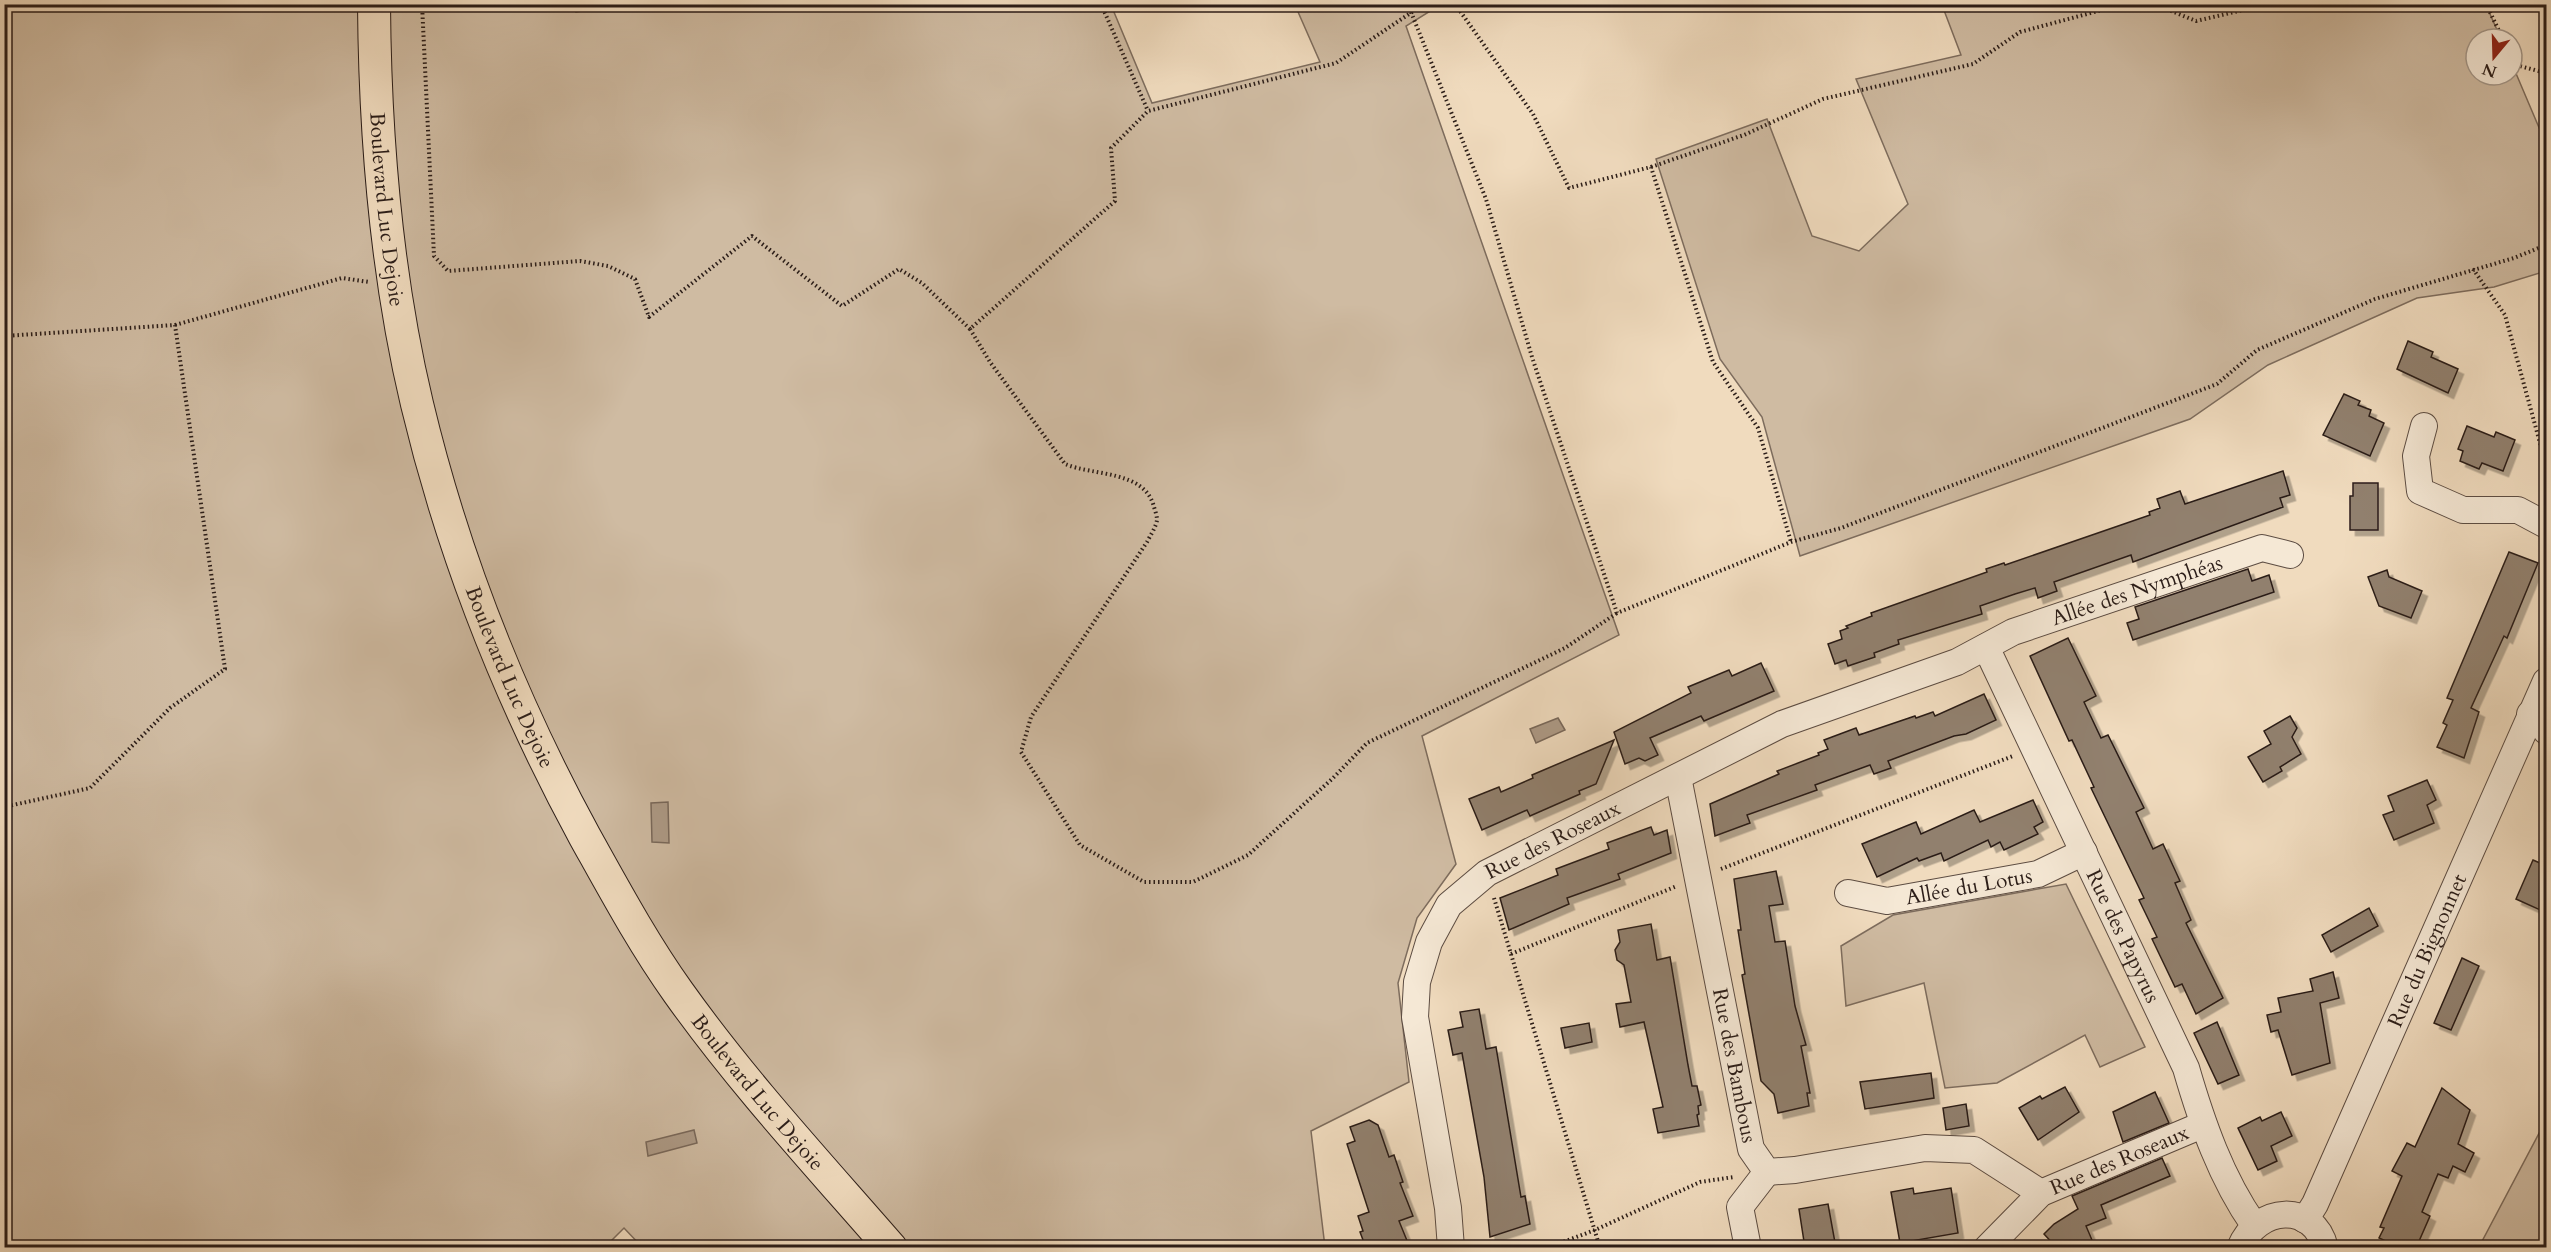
<svg xmlns="http://www.w3.org/2000/svg" width="2551" height="1252" font-family="Cardo,serif">
	<defs>
		<filter id="shadow"><feDropShadow dx="5.5" dy="5.5" stdDeviation="0" flood-color="#0004"/></filter>
	</defs>
	<rect width="100%" height="100%" fill="#f0dbbe"/>
	<filter id="stains"><feTurbulence type="fractalNoise" baseFrequency=".00333" numOctaves="4"/><feColorMatrix values="0 0 0 0 .2 0 0 0 0 .09 0 0 0 0 .02 0 0 0 .5 -.17"/></filter>
	<radialGradient id="worn" r=".72"><stop offset=".6" stop-color="#630" stop-opacity="0"/><stop offset="1" stop-color="#630" stop-opacity=".3"/></radialGradient>
	<g fill="#cfbba2" stroke="#7d6c5d" stroke-width="1.5">
		<path d="M575 4 576 12 616 4 1111 5 1152 103 1320 62 1295 5H1440L1406 26 1619 635 1422 736 1456 864 1417 918 1398 983 1409 1082 1311 1131 1325 1247 643 1248 624 1228 604 1248H5V5Z"/>
		<path d="M1942 5H2486L2501 39H2476V75H2512V64L2546 144V271L2494 287 2417 298 2268 365 2190 419 1800 556 1762 417 1720 359 1656 159 1767 119 1812 236 1859 251 1908 204 1856 79 1961 55Z"/>
		<path d="M2066 884 2145 1047 2100 1067 2085 1035 1997 1083 1945 1088 1924 983 1846 1006 1841 946 1893 915Z"/>
		<path d="M2546 1120V1247H2479Z"/>
	</g>
	<g fill="#ad9a86" stroke="#79685a" stroke-width="1.5">
		<path d="M1558 718 1565 730 1536 743 1530 729Z"/>
		<path d="M668 802 669 843 652 842 651 803Z"/>
		<path d="M694 1130 697 1143 648 1156 646 1142Z"/>
	</g>
	<g fill="#91806e" stroke="#2b1d18" stroke-width="1.5" filter="url(#shadow)">
		<path d="M2408 341 2433 352 2431 357 2458 369 2448 393 2397 369Z"/>
		<path d="M2344 394 2360 401 2358 405 2371 410 2369 416 2384 423 2370 456 2323 435Z"/>
		<path d="M2467 426 2494 437 2496 432 2515 440 2503 471 2482 463 2479 469 2460 461 2463 451 2458 449Z"/>
		<path d="M2283 471 2290 495 2280 498 2283 507 2133 562 2131 555 2054 582 2057 591 2038 598 2035 588 2015 594 1980 606 1982 614 1898 640 1899 644 1874 653 1875 657 1848 666 1846 660 1835 664 1828 644 1842 639 1840 631 1848 628 1846 626 1872 616 1871 613 1987 572 1986 569 2004 563 2005 565 2150 515 2149 512 2160 508 2157 499 2180 491 2185 504Z"/>
		<path d="M2353 483H2378V530H2350V496H2353Z"/>
		<path d="M2509 552 2538 563 2507 638 2504 636 2471 708 2479 712 2464 758 2437 747 2447 725 2443 723 2453 700 2447 698Z"/>
		<path d="M2248 569 2252 581 2269 575 2274 592 2133 640 2127 623 2139 619 2135 607Z"/>
		<path d="M2387 570 2389 577 2422 591 2411 618 2379 606 2368 577Z"/>
		<path d="M2068 638 2096 696 2084 702 2101 738 2108 735 2144 808 2136 812 2153 849 2163 844 2180 881 2175 883 2191 920 2186 923 2223 998 2196 1014 2182 984 2175 987 2152 939 2157 937 2139 900 2144 898 2091 788 2094 787 2072 740 2069 741 2030 656Z"/>
		<path d="M1761 663 1774 691 1704 721 1701 716 1650 738 1658 755 1645 761 1639 758 1625 764 1614 732 1691 693 1688 687 1729 670 1732 676Z"/>
		<path d="M1984 694 1996 720 1966 734 1954 736 1888 761 1891 768 1874 774 1870 765 1815 785 1817 790 1747 815 1750 823 1715 836 1710 804 1779 774 1777 771 1819 755 1818 753 1828 749 1824 740 1856 728 1859 735 1915 716 1916 718 1933 712 1935 716Z"/>
		<path d="M2290 716 2297 728 2292 737 2301 754 2280 767 2282 771 2263 782 2248 757 2271 744 2264 731Z"/>
		<path d="M1614 740 1596 784 1579 791 1580 794 1530 816 1527 810 1482 830 1469 799 1499 787 1501 792 1533 778 1532 775Z"/>
		<path d="M2427 780 2436 800 2427 805 2434 823 2394 840 2383 815 2394 811 2388 796Z"/>
		<path d="M2033 800 2043 822 2034 827 2038 834 2004 850 2000 842 1991 847 1988 840 1944 861 1941 853 1919 861 1917 858 1877 877 1862 844 1916 822 1921 834 1974 810 1980 822Z"/>
		<path d="M1651 827 1654 835 1667 830 1671 853 1618 874 1620 879 1567 898 1569 904 1509 930 1500 898 1558 875 1556 869 1609 849 1607 843Z"/>
		<path d="M2533 860 2547 866V913L2516 899Z"/>
		<path d="M1776 871 1783 904 1769 906 1775 942 1785 941 1795 1006 1806 1045 1801 1046 1810 1093H1807L1809 1106 1778 1113 1774 1094 1761 1081 1742 975 1745 974 1738 930H1741L1734 879Z"/>
		<path d="M2369 908 2378 926 2331 952 2322 935Z"/>
		<path d="M1651 924 1657 960 1670 957 1688 1065 1692 1086H1697L1701 1105 1698 1106 1699 1114 1697 1115 1699 1126 1658 1133 1653 1109 1663 1107 1644 1022 1620 1027 1616 1004 1631 1002 1624 965 1617 960 1615 950 1620 942 1618 930Z"/>
		<path d="M2462 958 2479 966 2451 1030 2434 1023Z"/>
		<path d="M2333 972 2339 998 2320 1003 2330 1063 2292 1075 2278 1030 2271 1032 2267 1015 2281 1012 2278 998 2313 991 2310 979Z"/>
		<path d="M1479 1009 1486 1049 1496 1047 1521 1197 1525 1196 1530 1224 1490 1237 1484 1177 1462 1053 1453 1055 1448 1030 1463 1027 1460 1012Z"/>
		<path d="M2217 1022 2239 1075 2218 1084 2194 1033Z"/>
		<path d="M1589 1023 1592 1042 1565 1048 1561 1028Z"/>
		<path d="M1931 1073 1934 1098 1865 1109 1860 1082Z"/>
		<path d="M2065 1087 2079 1112 2038 1140 2019 1108 2040 1096 2042 1099Z"/>
		<path d="M2442 1088 2470 1110 2458 1144 2474 1153 2465 1172 2453 1166 2448 1178 2438 1174 2422 1212 2430 1216 2416 1248H2401L2379 1238 2384 1228 2380 1227 2402 1176 2392 1171 2407 1143 2415 1147Z"/>
		<path d="M2155 1092 2169 1123 2123 1142 2113 1112Z"/>
		<path d="M1966 1104 1969 1126 1946 1130 1943 1108Z"/>
		<path d="M2281 1112 2292 1136 2271 1146 2277 1161 2258 1170 2238 1128 2260 1117 2262 1121Z"/>
		<path d="M1369 1120 1378 1125 1389 1157 1394 1155 1403 1182 1400 1183 1413 1216 1399 1221 1410 1248H1366L1360 1232 1363 1231 1358 1216 1369 1212 1347 1144 1355 1141 1350 1127Z"/>
		<path d="M2162 1158 2170 1176 2101 1205 2106 1218 2086 1226 2092 1240 2074 1248H2057L2044 1234 2054 1224 2078 1209 2072 1196Z"/>
		<path d="M1913 1188 1914 1194 1951 1188 1958 1233 1900 1243 1891 1192Z"/>
		<path d="M1828 1204 1836 1248H1805L1799 1209Z"/>
	</g>
	<g fill="none" stroke-linecap="round" stroke-linejoin="round">
		<g stroke="#5c4c42" stroke-width="28">
			<g id="minor">
				<path d="M2424 426 2416 456 2420 491 2463 510H2518L2546 525"/>
				<path id="s1" d="M1986 647 2186 1068C2202 1123 2221 1178 2254 1225"/>
				<path d="M2530 714 2541 721 2546 731"/>
				<path id="s2" d="M1678 777 1751 1149 1767 1172 1795 1170 1925 1148 1974 1150 2041 1193"/>
				<path id="s3" d="M1848 893 1887 901 2038 874 2084 852"/>
				<path id="s4" d="M2305 1220 2315 1204 2546 681"/>
				<path id="s5" d="M1451 1248 1448 1208 1415 1017 1417 982 1429 942 1449 905 1487 873 1782 724 1957 662 2013 632 2262 548 2290 555"/>
				<path d="M1748 1248 1740 1207 1767 1172"/>
				<path id="s6" d="M1987 1248 2041 1193 2202 1125"/>
				<path d="M2240 1248C2257 1206 2314 1201 2325 1248"/>
			</g>
		</g>
		<g stroke="#2b1d18" stroke-width="34">
			<g id="major">
				<path id="s7" d="M374 4C375 138 386 274 417 404 453 555 511 701 585 837 614 889 643 943 678 992 742 1082 818 1164 891 1248"/>
			</g>
		</g>
		<g stroke="#2b1d18" stroke-width="4" stroke-dasharray="1.5 3" stroke-linecap="butt">
			<path d="M422 4 434 256 448 271 580 261 608 266 635 279 649 317 752 236 842 306 899 269 922 283 970 329 1115 201 1111 148 1148 111 1336 63 1424 4"/>
			<path d="M1101 4 1148 111"/>
			<path d="M1455 4 1533 114 1569 188 1651 167 1713 362 1758 428 1791 542"/>
			<path d="M2154 4 2196 21 2269 4"/>
			<path d="M2486 4 2503 39"/>
			<path d="M1411 12 1486 199 1532 357 1617 613 1791 542 1841 528 2217 384 2257 350 2375 299 2514 258 2546 245"/>
			<path d="M2512 57 2516 65 2546 73"/>
			<path d="M1651 167 1744 135 1823 99 1973 64 2020 32 2124 4"/>
			<path d="M2473 269 2505 315 2546 465"/>
			<path d="M175 325 342 278 369 282"/>
			<path d="M970 329 990 362 1065 464C1093 476 1145 470 1154 507 1155 510 1157 516 1157 520 1156 527 1150 536 1147 542L1031 717 1021 752 1080 845 1144 882H1193L1248 855 1333 778 1367 743 1565 648 1617 613"/>
			<path d="M4 336 175 325 225 669 170 708 90 788 4 807"/>
			<path d="M1721 869 2013 756"/>
			<path d="M1494 898 1600 1248"/>
			<path d="M1511 954 1677 886"/>
			<path d="M1547 1248 1595 1230 1700 1182 1734 1177"/>
		</g>
		<use href="#minor" stroke="#f5e8d5" stroke-width="26"/>
		<use href="#major" stroke="#f0dbbe" stroke-width="32"/>
	</g>
	<g text-anchor="middle" stroke-width="4.5" stroke-linejoin="round" paint-order="stroke">
		<g font-size="21" fill="#2b1d18" stroke="#f5e8d5">
			<text dy="7" stroke="none"><textPath href="#s7" startOffset="206">Boulevard Luc Dejoie</textPath></text>
			<text dy="7" stroke="none"><textPath href="#s5" startOffset="1113">Allée des Nymphéas</textPath></text>
			<text dy="7" stroke="none"><textPath href="#s7" startOffset="692">Boulevard Luc Dejoie</textPath></text>
			<text dy="7" stroke="none"><textPath href="#s5" startOffset="476">Rue des Roseaux</textPath></text>
			<text dy="7" stroke="none"><textPath href="#s3" startOffset="123">Allée du Lotus</textPath></text>
			<text dy="7" stroke="none"><textPath href="#s1" startOffset="320">Rue des Papyrus</textPath></text>
			<text dy="7" stroke="none"><textPath href="#s4" startOffset="296">Rue du Bignonnet</textPath></text>
			<text dy="7" stroke="none"><textPath href="#s2" startOffset="294">Rue des Bambous</textPath></text>
			<text dy="7" stroke="none"><textPath href="#s7" startOffset="1178">Boulevard Luc Dejoie</textPath></text>
			<text dy="7" stroke="none"><textPath href="#s6" startOffset="162">Rue des Roseaux</textPath></text>
		</g>
	</g>
	<rect width="2551" height="1252" fill="none" stroke="#f0dbbe" stroke-width="24"/>
	<rect x="6" y="6" width="2539" height="1240" fill="none" stroke="#2b1d18" stroke-width="3"/>
	<rect x="12" y="12" width="2527" height="1228" fill="none" stroke="#2b1d18" stroke-width="1.5"/>
	<g transform="translate(2494 57) rotate(199)"><circle r="28" fill="#f5e8d5" stroke="#a49789" stroke-width="1.5"/>
	<path d="M0-4.5L10 22L0 15L-10 22Z" fill="#8f2418"/>
	<text y="-9" font-size="16" font-weight="bold" text-anchor="middle" fill="#2b1d18">N</text>
	</g>
	<rect width="100%" height="100%" filter="url(#stains)"/>
	<rect width="100%" height="100%" fill="url(#worn)"/>
</svg>
